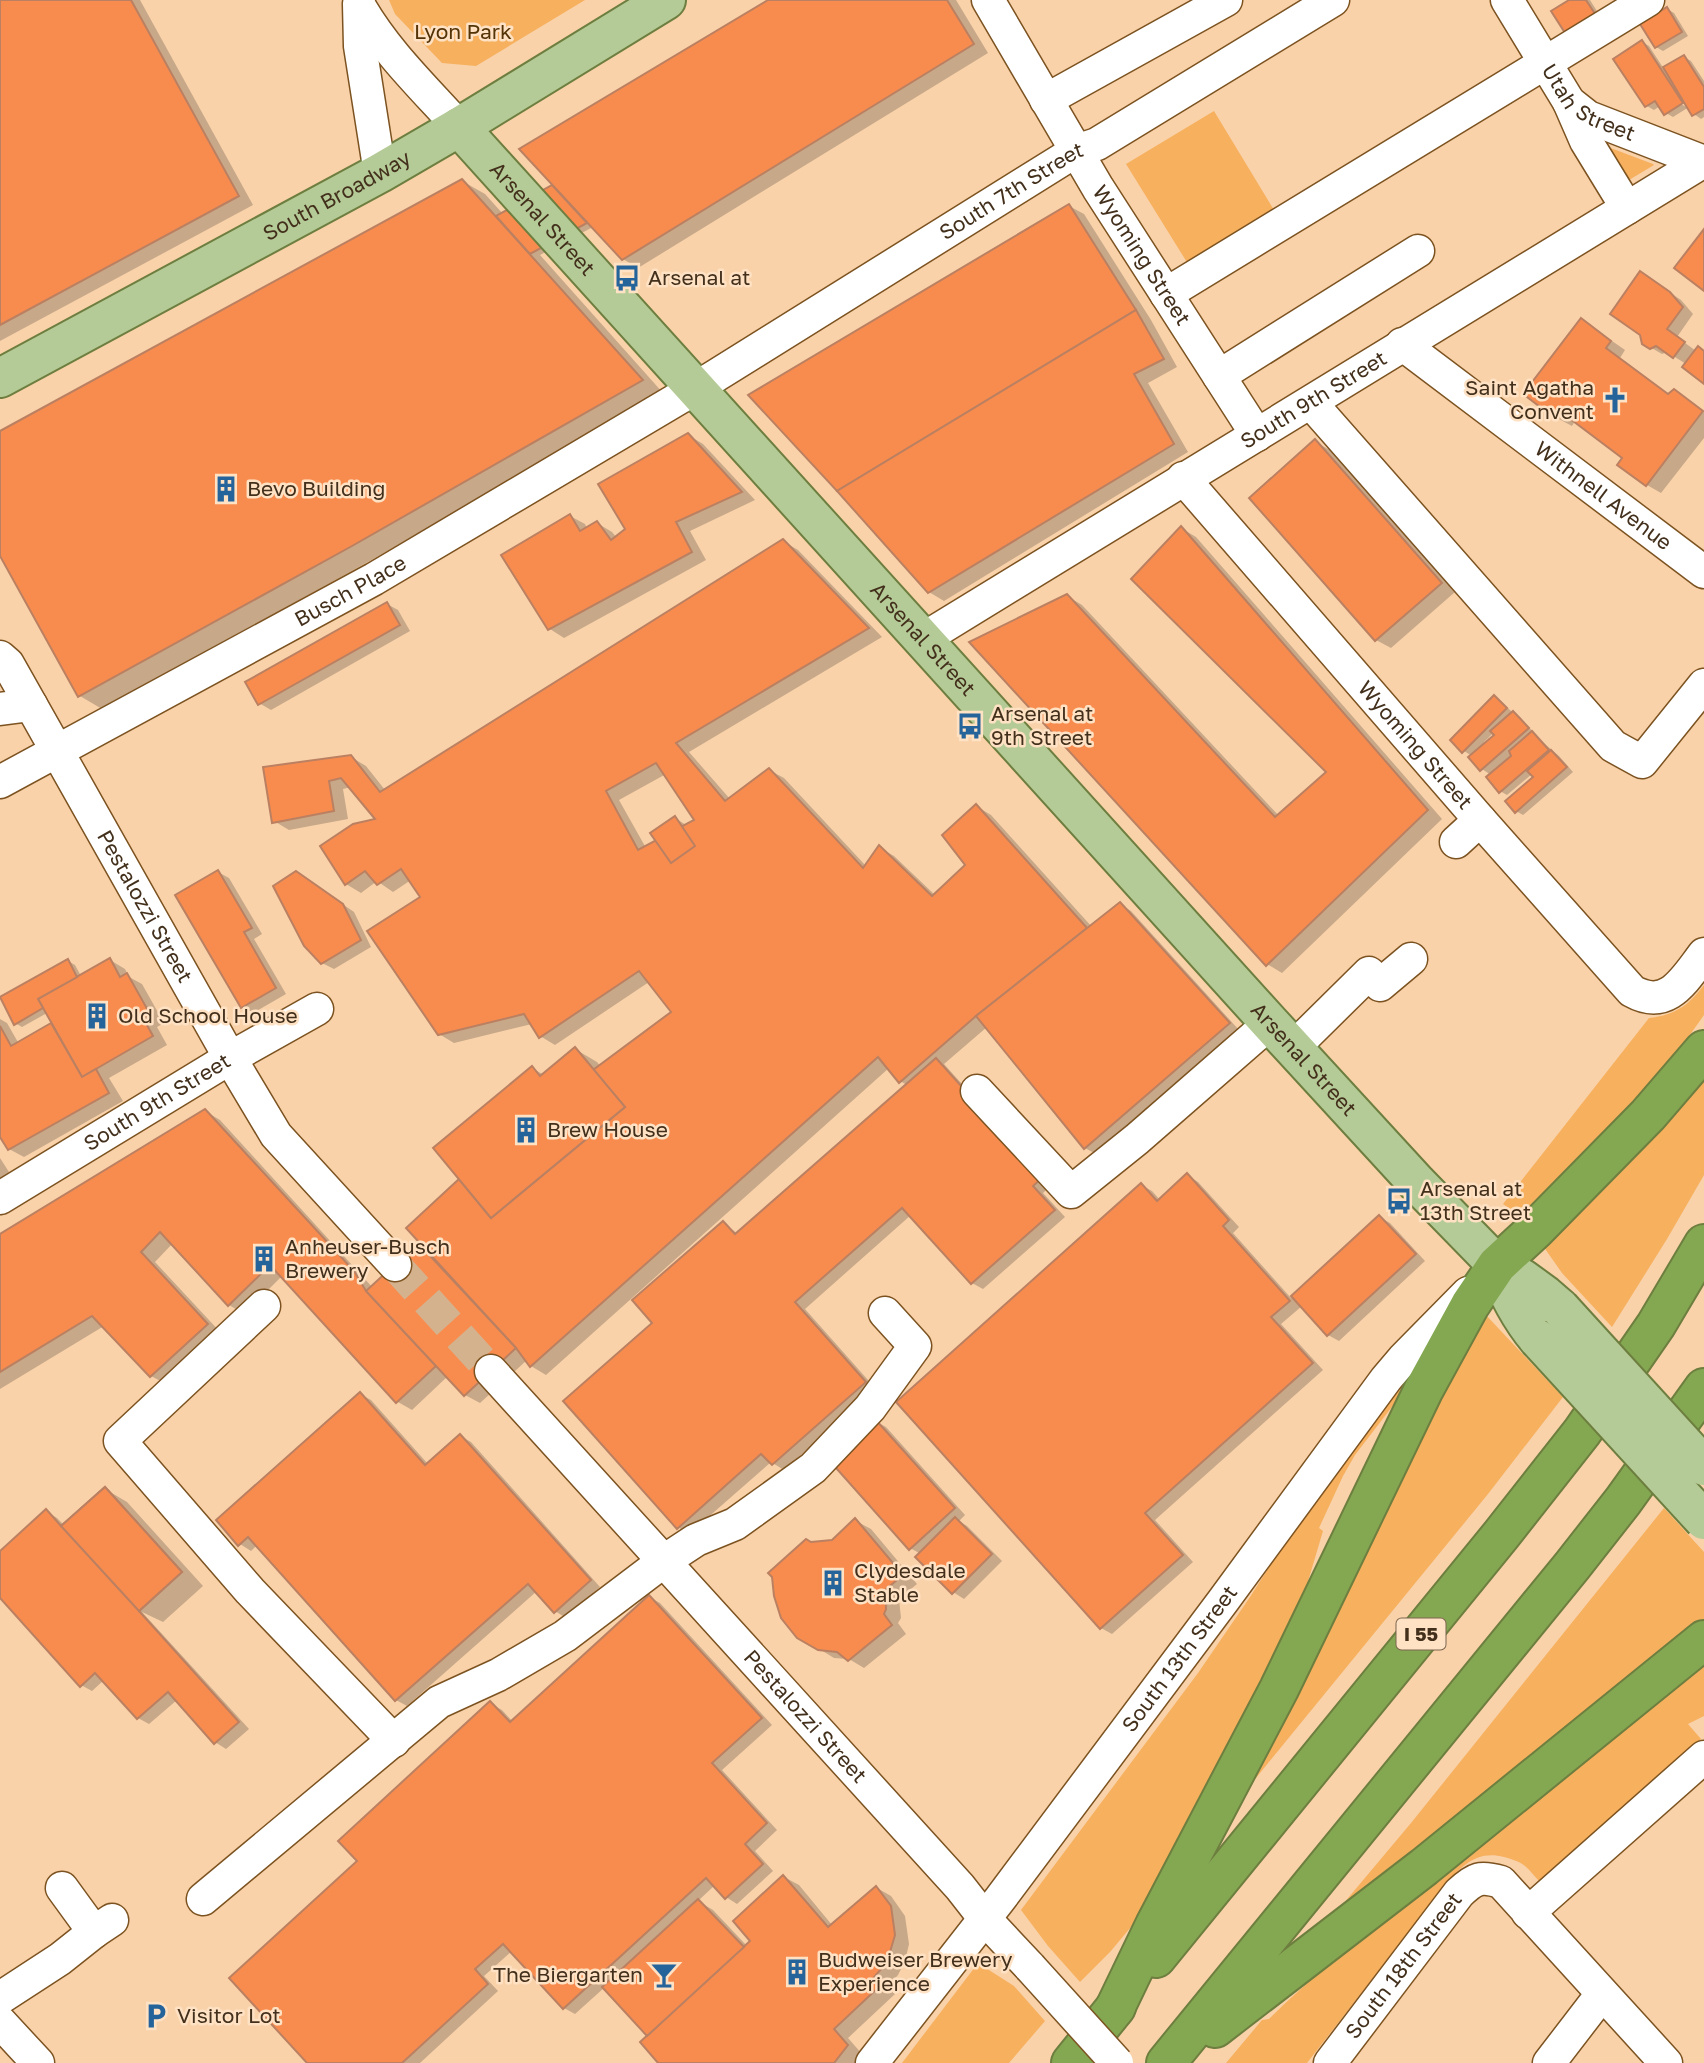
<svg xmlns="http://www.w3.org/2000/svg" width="1704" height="2063" font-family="'Golos Text',sans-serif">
	<rect width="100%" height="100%" fill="#f9d2aa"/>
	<g fill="#f6b05e">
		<path d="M389 0H585L476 66 442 63 395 14Z"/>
		<path d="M1214 111 1280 220 1193 272 1126 164Z"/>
		<path d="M1608 147 1653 164 1654 165 1629 180 1625 179Z"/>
		<path d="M1704 985V1015L1682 1046V1056L1522 1217 1503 1204 1649 1018C1675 1015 1688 1006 1704 985Z"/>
		<path d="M1704 1068V1175L1667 1239 1612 1327 1562 1273 1541 1243Z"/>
		<path d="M1485 1314 1563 1397 1488 1494 1220 1822 1342 1580Z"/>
		<path d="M1413 1368 1401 1395 1355 1455 1343 1476 1319 1528 1323 1531 1298 1615 1141 1915 1110 1952 1080 1982 1048 1946 1021 1910 1198 1673 1250 1597 1312 1500Z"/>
		<path d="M1664 1508 1704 1552V1620L1543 1745 1442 1838 1333 1916 1411 1823Z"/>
		<path d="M1704 1666V1716L1688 1724 1701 1739 1540 1882C1535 1877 1530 1870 1525 1866 1519 1861 1511 1859 1504 1857 1478 1850 1462 1865 1446 1884L1307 2063H1226L1262 2020 1269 2019C1340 1949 1422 1891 1502 1830L1504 1820 1509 1815Z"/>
		<path d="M978 1963 1014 1986 1045 2021 1009 2063H902Z"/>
	</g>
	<g fill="#0003" fill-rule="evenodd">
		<path d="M0 0H140L253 205 0 341Z"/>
		<path d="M772 0H956L988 53 638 268 623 259 593 227 540 255 663 393 375 558 102 709 80 696 0 552V433L462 181 485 194 503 214 555 185Z"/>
		<path d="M1573 0H1590L1605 24Z"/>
		<path d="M1667 9 1674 13 1688 36 1663 51 1656 47Z"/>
		<path d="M1642 42 1649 46 1664 69 1684 57 1691 61 1704 81V117L1701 119 1694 114 1689 107 1673 117 1666 113 1660 106 1654 110 1647 106ZM1676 97 1688 104V108L1674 100Z"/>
		<path d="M1069 206 1084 214 1151 320 1177 367 1148 383 1188 452 944 601 929 592Z"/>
		<path d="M1651 280 1681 300 1693 314 1677 337 1696 351 1704 352V382L1686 364 1667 352 1662 354 1643 343Z"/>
		<path d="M1582 320 1625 350 1620 358 1670 395 1674 391 1704 411V438L1661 493 1647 485 1624 458 1575 421 1572 426 1557 418 1525 394Z"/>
		<path d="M688 435 703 444 755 500 690 531 706 560 564 638 550 629 504 555 570 516 585 524 587 529 597 523 612 532 617 538 627 529Z"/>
		<path d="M1315 442 1330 450 1455 592 1391 648 1376 640Z"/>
		<path d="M1181 528 1196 537 1442 819 1282 973 1267 964 1067 596 1082 605 1279 816 1329 773Z"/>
		<path d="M783 541 798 550 882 637 689 752 730 799 769 770 784 778 866 866 880 848 894 856 935 895 967 865 976 806 991 815 1092 927 1120 904 1131 911 1239 1030 1096 1154 1085 1148 987 1027 944 1064 1052 1184 1043 1193 1065 1217 983 1289 972 1283 911 1215 805 1309 876 1389 784 1470 771 1462 689 1534 678 1527 654 1323 723 1223 738 1234 907 1085 900 1081 889 1068 546 1375 531 1366 527 1360 480 1403 465 1395 448 1376 412 1410 398 1402 282 1276 244 1314 229 1305 173 1243 155 1262 222 1334 166 1384 151 1376 104 1326 0 1389V1236L205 1111 220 1120 373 1288 421 1243 532 1068 544 1075 575 1049 597 1062 601 1067 673 1013 649 982 555 1045 540 1036 532 1024 454 1043 439 1034 422 897 411 880 393 892 377 881 361 893 346 884 322 847 378 820 351 787 343 789 348 819 289 830 274 821 351 757 366 766 385 790ZM666 774 696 821 686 825 675 818 658 842 646 848 619 800Z"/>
		<path d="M387 604 398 610 410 631 271 710 259 703Z"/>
		<path d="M1495 698 1502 702 1513 713 1520 717 1534 733 1533 734 1559 756 1573 772 1523 815 1516 811 1535 777 1532 774 1507 795 1500 791 1491 775 1482 769 1472 756 1464 751ZM1494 732 1496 735 1486 744 1484 742Z"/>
		<path d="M218 872 229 878 262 934 254 939 286 994 253 1013 242 1006Z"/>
		<path d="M307 880 354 912 371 947 334 969 322 963Z"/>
		<path d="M110 960 125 969 129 977 142 984 164 1023 157 1027 167 1045 109 1078 123 1101 24 1157 9 1149 0 1133V1019L7 1023 19 1044 54 1024 47 1013 22 1027 15 1023 68 961 75 965 81 976Z"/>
		<path d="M0 1158 9 1172 0 1178Z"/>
		<path d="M1187 1175 1198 1182 1239 1227 1233 1233 1291 1298 1379 1217 1390 1223 1425 1261 1339 1341 1328 1335 1302 1306 1281 1324 1323 1370 1155 1520 1193 1562 1112 1634 1101 1628 1141 1185 1152 1191 1160 1200Z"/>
		<path d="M360 1394 371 1400 428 1464 460 1436 471 1442 600 1587 566 1618 555 1611 537 1591 407 1706 396 1700 257 1545 251 1551 240 1544Z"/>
		<path d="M875 1421 886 1427 965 1515 959 1521 967 1526 1002 1561 964 1599 953 1592 921 1554 910 1548Z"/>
		<path d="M105 1489 127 1502 203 1586 163 1622 142 1612 249 1729 226 1749 215 1742 177 1700 149 1724 138 1718 104 1680 92 1691 81 1685 0 1595V1553L46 1511 57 1518 64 1525Z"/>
		<path d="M856 1521 871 1529 917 1584 899 1599 901 1618 898 1623 906 1634 864 1668 849 1659 834 1658 798 1636 811 1544 833 1542Z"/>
		<path d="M649 1597 660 1603 772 1725 722 1770 777 1830 755 1851 773 1871 737 1904 726 1897 715 1885 698 1901 713 1910 747 1946 752 1942 784 1877 799 1885 832 1925 877 1888 891 1896 905 1916 909 1944 905 1961 898 1975 887 1987 895 1994 848 2038 862 2054 855 2063H660L649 2036 605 1987 575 2014 564 2008 512 1951 484 1976 498 1991 420 2063H309L359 1861 491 1704 502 1710 513 1722Z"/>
	</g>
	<g fill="#f88c4f" stroke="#bb8061" stroke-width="2" fill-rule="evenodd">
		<path d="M0 0H131L239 196 0 325Z"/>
		<path d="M768 0H947L974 44 622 260 519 149Z"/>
		<path d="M1569 0H1586L1599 20 1569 39 1551 11Z"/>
		<path d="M1667 7 1682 32 1655 48 1640 24Z"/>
		<path d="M1642 40 1683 103 1664 115 1655 101 1645 107 1613 59Z"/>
		<path d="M1684 55 1704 87V109L1692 116 1663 67Z"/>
		<path d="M462 179 643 380 352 546 78 697 0 556V431Z"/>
		<path d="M552 185 587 223 530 254 496 216Z"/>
		<path d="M1069 204 1136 310 837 491 748 395Z"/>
		<path d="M1704 229V291L1674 268Z"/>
		<path d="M1640 271 1670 292 1683 307 1667 329 1685 342 1673 358 1656 346 1650 349 1642 344 1640 335 1610 314Z"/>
		<path d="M1136 310 1164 359 1134 374 1174 444 928 593 837 491Z"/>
		<path d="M1581 318 1611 341 1606 348 1668 394 1674 389 1703 411 1646 486 1617 465 1622 458 1561 412 1556 419 1523 394Z"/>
		<path d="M1698 346 1704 351V384L1682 367Z"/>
		<path d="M688 433 742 492 676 522 692 552 548 630 501 555 570 514 580 531 597 521 611 540 625 529 598 484Z"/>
		<path d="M1315 439 1442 583 1375 641 1249 498Z"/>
		<path d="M1181 526 1428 810 1266 966 969 642 1067 594 1275 817 1326 772 1131 579Z"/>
		<path d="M783 539 869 628 676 743 725 801 769 768 863 868 879 845 932 896 965 865 942 835 976 804 1087 928 976 1016 899 1083 878 1057 530 1367 516 1348 406 1228 459 1179 491 1218 625 1107 593 1070 671 1012 639 971 539 1038 524 1014 438 1035 367 931 420 897 401 869 377 885 365 871 345 885 320 846 353 824 375 819 341 778 329 781 334 811 272 823 263 767 351 755 380 792ZM656 763 694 820 638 850 606 791Z"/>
		<path d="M387 602 400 625 258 705 245 682Z"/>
		<path d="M1494 695 1507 708 1462 753 1450 740Z"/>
		<path d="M1513 711 1529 728 1480 771 1468 757 1494 735 1490 731Z"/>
		<path d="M1532 731 1549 750 1499 793 1486 777 1511 756 1509 751Z"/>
		<path d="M1551 750 1567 767 1515 813 1505 801 1533 777 1527 771Z"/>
		<path d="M675 816 695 846 671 863 650 833Z"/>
		<path d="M218 870 252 928 244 932 276 988 241 1008 175 895Z"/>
		<path d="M296 871 343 904 361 940 321 964 304 946 273 886Z"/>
		<path d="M1120 902 1230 1023 1084 1149 976 1016Z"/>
		<path d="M110 958 120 977 127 973 150 1014 143 1018 153 1036 82 1077 38 999Z"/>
		<path d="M68 959 77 977 38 999 43 1008 14 1025 0 997Z"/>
		<path d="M51 1023 82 1077 96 1069 109 1093 8 1150 0 1137V1026L11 1046Z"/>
		<path d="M575 1047 625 1107 491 1218 433 1148 532 1066 540 1076Z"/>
		<path d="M936 1058 1043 1177 1033 1186 1055 1210 971 1284 902 1208 795 1302 866 1382 772 1465 761 1454 677 1529 563 1401 652 1323 632 1300 723 1221 735 1234Z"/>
		<path d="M205 1109 354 1271 366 1291 436 1366 396 1403 270 1265 228 1306 160 1232 141 1252 208 1324 150 1377 92 1316 0 1372V1234Z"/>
		<path d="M1187 1173 1229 1220 1223 1226 1290 1301 1271 1317 1313 1363 1145 1513 1183 1555 1100 1629 896 1402 1141 1183 1157 1201Z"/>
		<path d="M1379 1215 1416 1254 1327 1336 1291 1296Z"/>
		<path d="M418 1243 516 1348 464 1396 366 1291Z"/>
		<path d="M360 1392 425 1465 460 1434 591 1580 554 1613 528 1584 395 1701 248 1537 238 1546 216 1520Z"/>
		<path d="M875 1419 955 1508 909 1550 829 1460Z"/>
		<path d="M105 1487 182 1572 139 1611 239 1722 214 1744 168 1692 137 1719 95 1673 80 1687 0 1598V1551L46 1509 61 1526Z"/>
		<path d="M105 1487 182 1572 139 1611 61 1526Z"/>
		<path d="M955 1517 992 1554 952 1594 915 1557Z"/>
		<path d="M855 1518 903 1575 885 1590 886 1609 884 1614 892 1625 848 1661 837 1652 818 1650 797 1638 781 1618 774 1596 772 1577 768 1573 806 1539 811 1542 832 1540Z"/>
		<path d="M649 1595 762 1718 712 1763 767 1823 745 1844 763 1864 725 1899 706 1878 563 2009 503 1944 475 1969 488 1984 402 2063H307L229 1978 357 1861 338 1841 490 1701 510 1722Z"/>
		<path d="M783 1875 828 1927 876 1886 891 1906 895 1935 890 1952 883 1967 874 1977 881 1985 834 2029 848 2045 834 2063H658L640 2042 750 1941 733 1921Z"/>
		<path d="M698 1899 744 1947 647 2036 602 1987Z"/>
	</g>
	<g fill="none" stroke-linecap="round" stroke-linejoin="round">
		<path stroke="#d5b28e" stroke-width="32" stroke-dasharray="32 16" stroke-linecap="butt" d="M395 1265 491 1371"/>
		<g stroke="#7c5320" stroke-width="35">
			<g id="minor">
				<path id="s1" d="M988 0 1098 188 1257 435"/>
				<path id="s2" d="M1507 0 1569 102 1588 117 1704 162"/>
				<path d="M359 4 360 46 380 173"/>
				<path d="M360 7C386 52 424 88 459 127"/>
				<path d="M1046 100 1226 0"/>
				<path d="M1569 102 1586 141 1627 208"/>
				<path d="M1166 294 1648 0"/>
				<path id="s3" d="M1402 344 1704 572"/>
				<path d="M1219 376 1418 251"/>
				<path d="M1311 403 1613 746 1642 762 1704 685"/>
				<path id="s4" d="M1183 478 1480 820 1632 991C1668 1011 1684 980 1704 954"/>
				<path id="s5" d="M923 639 1704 161"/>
				<path id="s6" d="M0 657 8 664 230 1058 276 1135 395 1265"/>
				<path d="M0 709 31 705"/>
				<path id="s7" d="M0 782 374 579 696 388 1076 151 1097 144 1333 0"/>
				<path d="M1456 842 1480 820"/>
				<path d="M1293 1048 1369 973 1380 985 1411 959"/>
				<path d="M977 1091 1071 1192 1137 1139 1270 1023"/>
				<path id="s8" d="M0 1198 230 1058 317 1009"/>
				<path d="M264 1306 120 1441 250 1591 394 1741"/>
				<path id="s9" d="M491 1371 960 1887 985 1919 1030 1967"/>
				<path d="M62 1888 94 1932"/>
				<path d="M203 1899 439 1702 498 1675 565 1636 664 1561 696 1540 735 1524 813 1468 870 1408 915 1346 885 1313"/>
				<path d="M1528 1913 1704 1757"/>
				<path d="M0 1998 60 1959 94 1932 112 1920"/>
				<path d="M0 2022 38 2063"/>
				<path id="s10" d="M872 2063 1000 1899 1223 1601 1386 1379 1403 1359 1468 1293"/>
				<path id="s11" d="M1330 2063 1459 1893C1475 1878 1480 1876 1501 1882L1666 2063"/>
				<path d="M1549 2063 1602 1994"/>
			</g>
		</g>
		<g stroke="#6d7e3f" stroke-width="42">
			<g id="major">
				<path id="s12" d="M459 127 1270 1023 1417 1183 1497 1265 1523 1279 1545 1295 1560 1308"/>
				<path id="s13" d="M0 378 380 173 459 127 666 0"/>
				<path d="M1497 1265C1507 1293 1519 1316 1538 1339"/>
			</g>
		</g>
		<g stroke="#6d7e3f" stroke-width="42">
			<g id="highway">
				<path d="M1156 1958 1501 1535 1582 1432 1656 1325 1704 1244"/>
				<path d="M1115 2008 1155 1925 1279 1689 1423 1391 1470 1305 1497 1265 1536 1229 1648 1115 1704 1050"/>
				<path d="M1215 2028 1424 1867 1704 1640"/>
				<path d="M1071 2063 1116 2007"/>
				<path d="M1166 2063 1572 1566 1623 1501 1704 1388"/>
			</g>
		</g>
		<use href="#minor" stroke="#fff" stroke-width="32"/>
		<use href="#major" stroke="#b5cb97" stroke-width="38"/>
		<use href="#highway" stroke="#84a852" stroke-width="38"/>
		<g stroke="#7c5320" stroke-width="35" stroke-linecap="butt">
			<path id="minor-bridge" d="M1030 1967 1117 2063"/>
		</g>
		<g stroke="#6d7e3f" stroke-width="42" stroke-linecap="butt">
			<g id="major-bridge">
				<path d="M1560 1308 1704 1466"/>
				<path d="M1538 1339 1704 1520"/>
			</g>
		</g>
		<use href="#minor-bridge" stroke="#fff" stroke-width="32"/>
		<use href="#major-bridge" stroke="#b5cb97" stroke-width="38"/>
	</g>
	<defs>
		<g id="bus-bare" transform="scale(2.1)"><path d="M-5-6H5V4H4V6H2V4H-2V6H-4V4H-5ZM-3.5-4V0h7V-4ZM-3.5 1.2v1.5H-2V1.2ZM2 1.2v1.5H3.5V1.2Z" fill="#25649b" stroke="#ffe1c3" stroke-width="2.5" paint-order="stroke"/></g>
		<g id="church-bare" transform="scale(2.1)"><path d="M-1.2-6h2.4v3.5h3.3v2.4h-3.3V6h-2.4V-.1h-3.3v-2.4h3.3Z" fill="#25649b" stroke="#ffe1c3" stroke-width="2.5" paint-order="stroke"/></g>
		<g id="building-bare" transform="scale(2.1)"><path d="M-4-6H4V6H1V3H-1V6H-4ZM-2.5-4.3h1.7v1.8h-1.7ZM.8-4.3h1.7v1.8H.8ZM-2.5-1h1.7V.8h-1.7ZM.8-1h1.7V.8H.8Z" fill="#25649b" stroke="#ffe1c3" stroke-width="2.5" paint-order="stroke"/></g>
		<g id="bar-bare" transform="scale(2.1)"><path d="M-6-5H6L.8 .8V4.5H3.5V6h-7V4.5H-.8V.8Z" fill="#25649b" stroke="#ffe1c3" stroke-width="2.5" paint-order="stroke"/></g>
		<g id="parking-bare" transform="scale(2.1)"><path d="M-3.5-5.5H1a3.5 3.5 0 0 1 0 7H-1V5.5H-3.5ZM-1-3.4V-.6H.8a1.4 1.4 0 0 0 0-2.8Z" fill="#25649b" stroke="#ffe1c3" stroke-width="2.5" paint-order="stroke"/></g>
	</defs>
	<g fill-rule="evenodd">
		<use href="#bus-bare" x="627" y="278"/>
		<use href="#church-bare" x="1615" y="400"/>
		<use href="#building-bare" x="226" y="489"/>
		<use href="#bus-bare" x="970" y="726"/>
		<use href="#building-bare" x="97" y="1016"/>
		<use href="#building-bare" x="526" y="1130"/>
		<use href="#bus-bare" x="1399" y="1201"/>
		<use href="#building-bare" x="264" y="1259"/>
		<use href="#building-bare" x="833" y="1583"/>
		<use href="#building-bare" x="797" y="1972"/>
		<use href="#bar-bare" x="664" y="1975"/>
		<use href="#parking-bare" x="156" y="2016"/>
	</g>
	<g text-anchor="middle" stroke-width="5" stroke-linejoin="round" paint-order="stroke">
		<rect fill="#ffe1c3" stroke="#7b654e" stroke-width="2" x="1396.5" y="1618.5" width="49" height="31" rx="5"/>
		<g font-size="19" font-weight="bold" fill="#43301c">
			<text x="1421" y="1641">I 55</text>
		</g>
		<g font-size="21" fill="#543306" stroke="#ffe1c3">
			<text x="463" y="39">Lyon Park</text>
		</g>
		<g font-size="21" fill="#43301c" stroke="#ffe1c3">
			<text dy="7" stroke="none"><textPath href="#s2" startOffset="135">Utah Street</textPath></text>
			<text dy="7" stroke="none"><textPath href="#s7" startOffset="1172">South 7th Street</textPath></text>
			<text dy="7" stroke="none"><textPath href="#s13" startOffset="383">South Broadway</textPath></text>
			<text dy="7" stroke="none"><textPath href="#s12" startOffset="124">Arsenal Street</textPath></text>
			<text dy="7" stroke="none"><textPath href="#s1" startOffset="298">Wyoming Street</textPath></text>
			<text dy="7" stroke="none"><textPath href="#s5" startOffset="458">South 9th Street</textPath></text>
			<text dy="7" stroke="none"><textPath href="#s3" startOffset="252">Withnell Avenue</textPath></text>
			<text dy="7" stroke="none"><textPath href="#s7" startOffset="399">Busch Place</textPath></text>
			<text dy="7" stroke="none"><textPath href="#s12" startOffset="691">Arsenal Street</textPath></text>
			<text dy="7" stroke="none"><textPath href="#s4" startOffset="354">Wyoming Street</textPath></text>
			<text dy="7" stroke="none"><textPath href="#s6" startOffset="289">Pestalozzi Street</textPath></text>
			<text dy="7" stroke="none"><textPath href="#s12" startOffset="1258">Arsenal Street</textPath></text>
			<text dy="7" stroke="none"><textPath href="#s8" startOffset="184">South 9th Street</textPath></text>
			<text dy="7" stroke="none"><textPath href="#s10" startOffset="508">South 13th Street</textPath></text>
			<text dy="7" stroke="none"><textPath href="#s9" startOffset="467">Pestalozzi Street</textPath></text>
			<text dy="7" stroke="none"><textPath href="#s11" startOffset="122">South 18th Street</textPath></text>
		</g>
		<g font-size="21" fill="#43301c" stroke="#ffe1c3" text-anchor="start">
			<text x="648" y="285">Arsenal at</text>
			<text x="1594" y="395" text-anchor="end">Saint Agatha<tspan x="1594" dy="24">Convent</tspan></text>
			<text x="247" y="496">Bevo Building</text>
			<text x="991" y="721">Arsenal at<tspan x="991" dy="24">9th Street</tspan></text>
			<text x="118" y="1023">Old School House</text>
			<text x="547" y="1137">Brew House</text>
			<text x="1420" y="1196">Arsenal at<tspan x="1420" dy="24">13th Street</tspan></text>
			<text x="285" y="1254">Anheuser-Busch<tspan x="285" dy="24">Brewery</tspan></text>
			<text x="854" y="1578">Clydesdale<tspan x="854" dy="24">Stable</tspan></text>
			<text x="818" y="1967">Budweiser Brewery<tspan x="818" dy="24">Experience</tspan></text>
			<text x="643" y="1982" text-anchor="end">The Biergarten</text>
			<text x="177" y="2023">Visitor Lot</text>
		</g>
	</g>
</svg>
